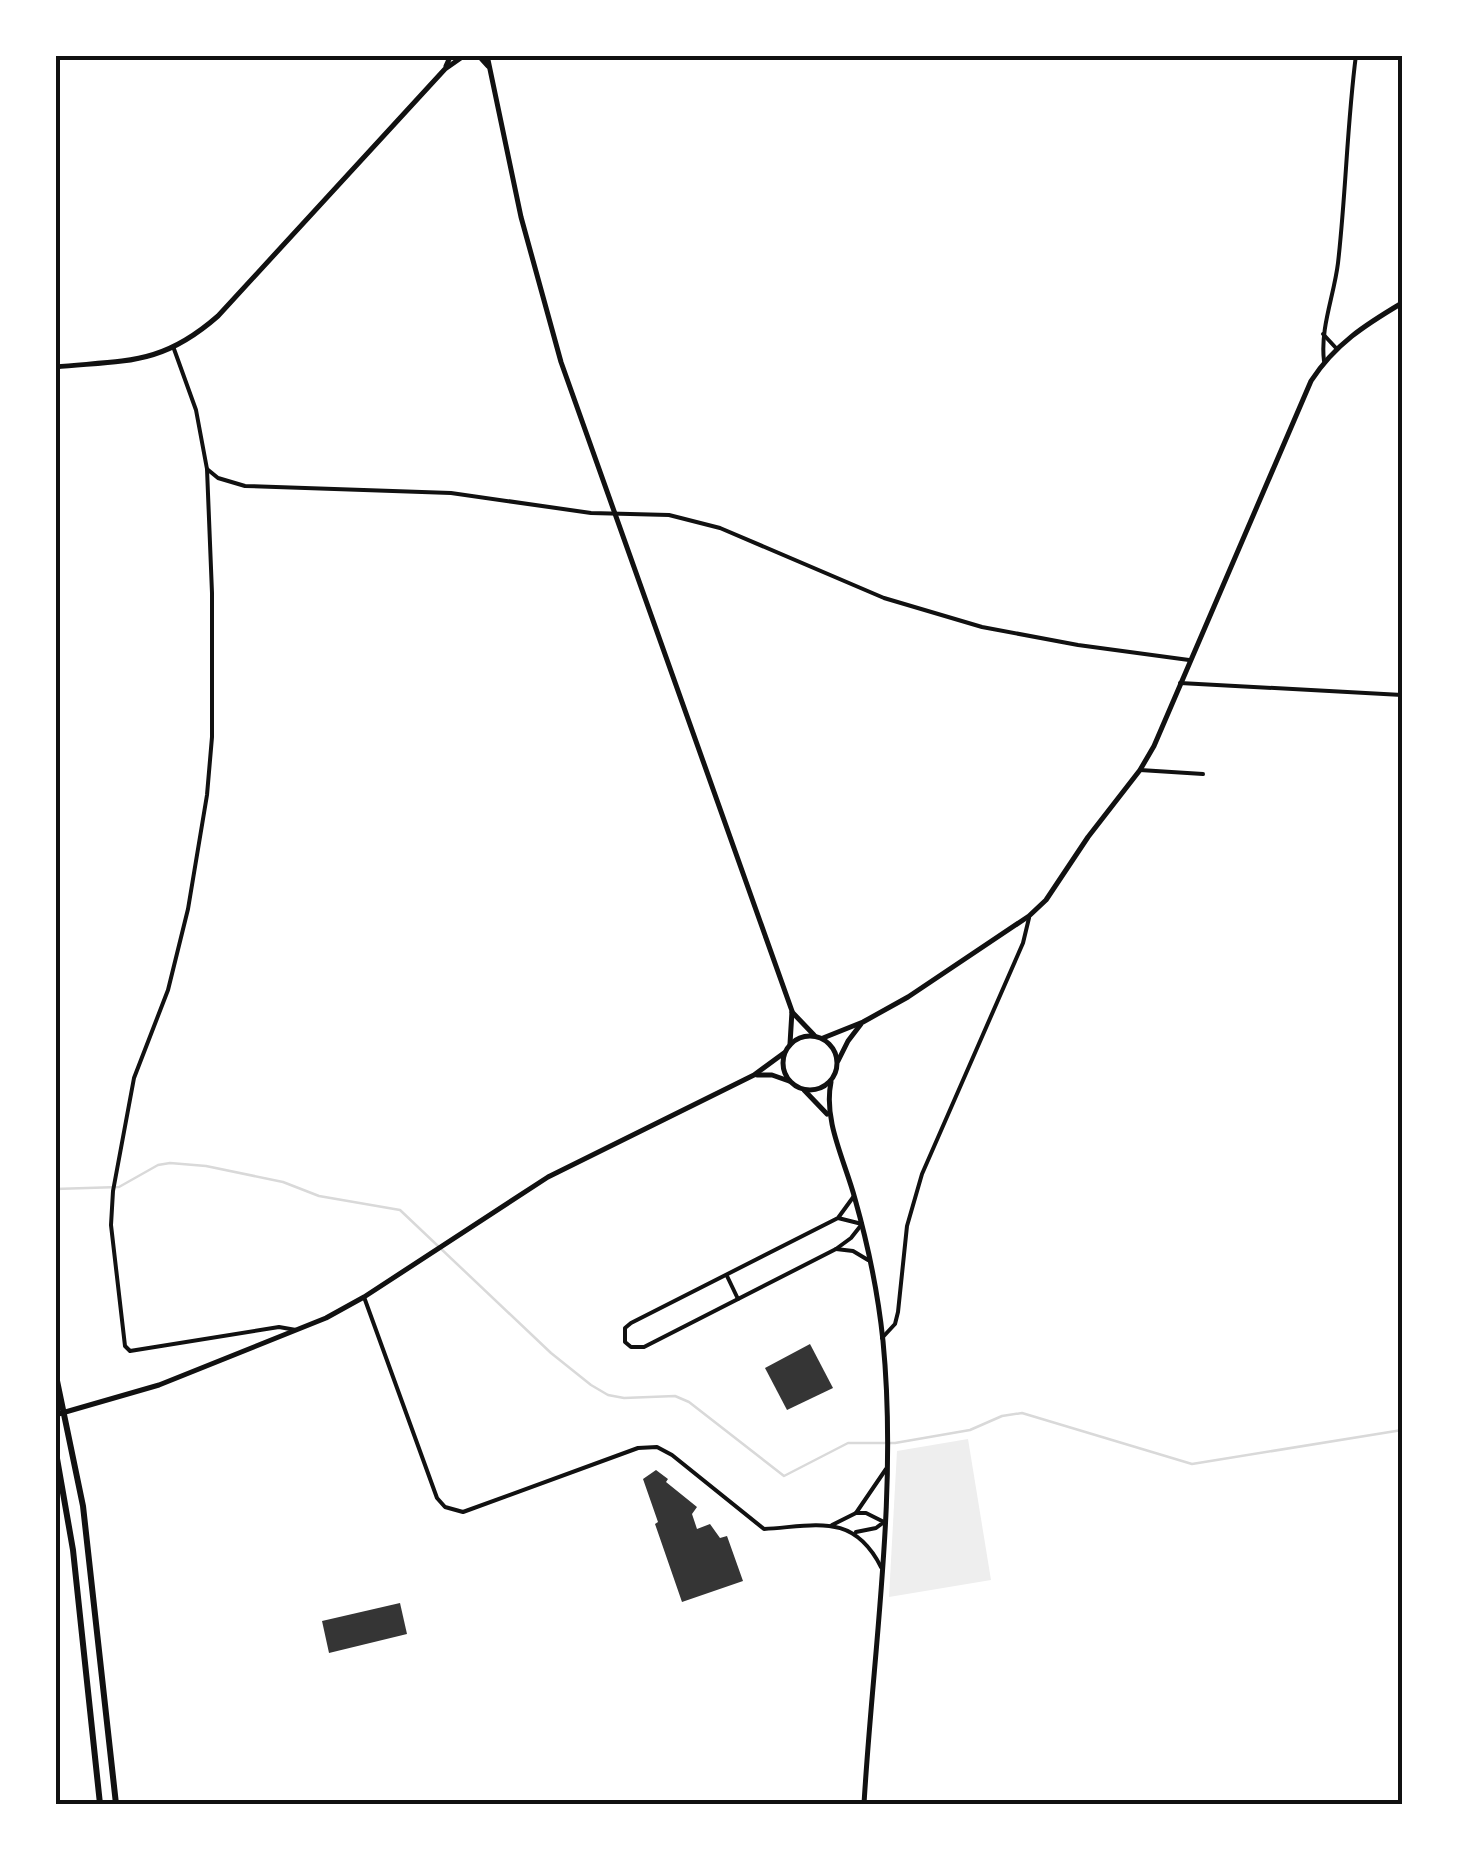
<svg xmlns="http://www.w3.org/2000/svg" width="1457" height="1859" font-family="Mulish,sans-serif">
	<rect width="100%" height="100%" fill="#fff"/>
	<path fill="#eee" d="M968 1439 991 1580 889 1597 897 1451Z"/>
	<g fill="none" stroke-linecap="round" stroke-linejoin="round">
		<path stroke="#d9d9d9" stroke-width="2.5" d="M55 1189 119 1187 158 1165 170 1163 206 1166 283 1182 319 1196 400 1210 551 1353 591 1385 608 1395 624 1398 675 1396 689 1402 784 1476 848 1443H895L970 1430 1002 1416 1022 1413 1192 1464 1402 1430"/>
	</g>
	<g fill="#353535">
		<path d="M810 1344 833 1388 787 1410 765 1368Z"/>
		<path d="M656 1470 668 1479 666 1482 697 1507 692 1514 697 1529 710 1524 720 1538 727 1536 743 1581 682 1602 655 1524 658 1522 643 1479Z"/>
		<path d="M400 1603 407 1634 329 1653 322 1621Z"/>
	</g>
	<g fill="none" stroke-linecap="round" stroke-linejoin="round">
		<g stroke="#111" stroke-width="4">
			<path d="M1323 334 1336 348"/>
			<path d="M174 349 196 410 207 469 212 593V737L207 795 188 909 168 990 134 1078 113 1191 111 1225 125 1346 130 1351 279 1327 296 1330"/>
			<path d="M1324 361C1320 328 1334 296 1338 263 1346 193 1347 124 1356 55"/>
			<path d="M207 469 218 478 245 486 451 493 591 513 669 515 720 528 884 598 982 627 1078 645 1189 660"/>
			<path d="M1180 683 1402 695"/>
			<path d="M1140 770 1203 774"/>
			<path d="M838 1218 862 1224 851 1238 836 1249 644 1347H631L625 1342V1328L631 1323 838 1218 854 1196"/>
			<path d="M836 1249 853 1251 868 1260"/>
			<path d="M727 1276 738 1299"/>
			<path d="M364 1297 437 1498 445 1507 463 1512 638 1448 657 1447 672 1455 764 1529C816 1526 853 1512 881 1567"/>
			<path d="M882 1338 895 1324 898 1312 907 1226 922 1174 1023 943 1029 918"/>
			<path d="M832 1525 856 1513 886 1469"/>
			<path d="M856 1532 876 1528 884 1522 866 1513H856"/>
		</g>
		<g stroke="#111" stroke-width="5">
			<path d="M478 55 488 66"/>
			<path d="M487 55 521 217 561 362 792 1011 790 1044"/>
			<path d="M446 66 451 55"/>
			<path d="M55 367C126 360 161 366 218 316L445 69 465 55"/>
			<path d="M792 1012 814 1035"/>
		</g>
		<g stroke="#111" stroke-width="5">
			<circle cx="810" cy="1063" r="27"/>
			<path d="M823 1038 863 1022 908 997 1029 916 1046 900 1088 837 1140 770 1154 746 1311 381C1335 344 1365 325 1402 303"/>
			<path d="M838 1061 848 1041 861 1024"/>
			<path d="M757 1075H772L789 1081"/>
			<path d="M831 1082C823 1121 845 1161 855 1199 868 1245 878 1293 883 1341 898 1494 873 1651 864 1804"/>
			<path d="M804 1090 827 1114"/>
			<path d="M55 1415 159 1385 326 1318 364 1297 548 1177 754 1075 784 1053"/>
		</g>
		<g stroke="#111" stroke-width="6">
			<path d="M55 1371 83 1506 116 1804"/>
			<path d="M55 1447 73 1550 100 1804"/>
		</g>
	</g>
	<rect width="1457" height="1859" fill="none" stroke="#ffffff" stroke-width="115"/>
	<rect x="58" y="58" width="1342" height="1744" fill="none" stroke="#111" stroke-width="4"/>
</svg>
